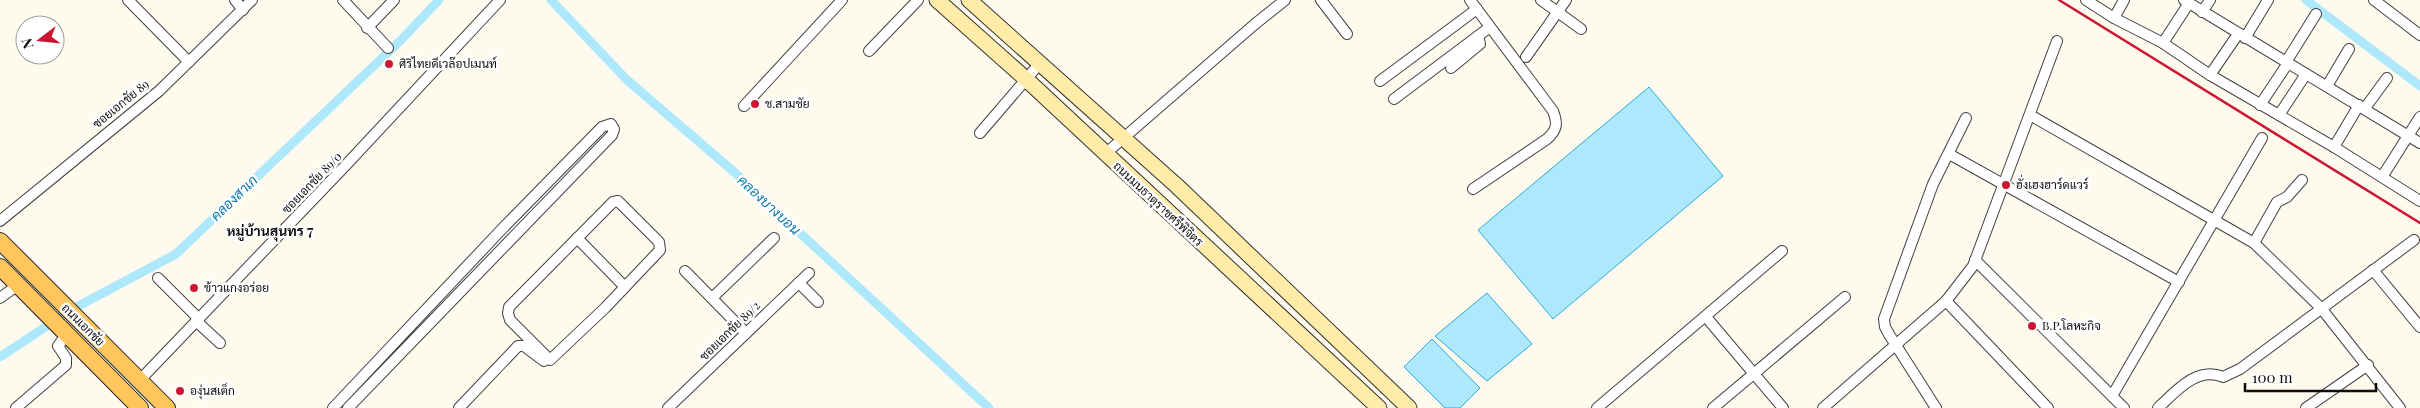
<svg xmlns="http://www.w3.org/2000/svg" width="2420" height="408" font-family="'Playfair Display',Sarabun,serif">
	<rect width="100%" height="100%" fill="#fffaee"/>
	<g fill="#ade8fd" stroke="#2baadc">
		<path d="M1649 87 1723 176 1553 319 1478 230Z"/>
		<path d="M1487 293 1532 344 1487 381 1435 336Z"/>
		<path d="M1432 339 1480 388 1460 408H1445L1404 367Z"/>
	</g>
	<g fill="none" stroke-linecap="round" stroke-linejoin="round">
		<g stroke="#ade8fd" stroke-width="9">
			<path d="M551 0 627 80 733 171 989 408"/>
			<path d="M2306 0 2420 86"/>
			<path d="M0 357 71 310 176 254 401 40 439 0"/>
		</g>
		<g stroke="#414141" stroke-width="12">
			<g id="street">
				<path d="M128 0 189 62"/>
				<path d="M235 0 243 10"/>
				<path d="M343 0 388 48"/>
				<path d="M1321 0 1347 34"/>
				<path d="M1470 0 1553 111C1558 124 1557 130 1547 139L1473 189"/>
				<path d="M1541 0 1581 29"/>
				<path d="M2086 0 2114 18 2163 43 2210 75 2334 147 2420 201"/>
				<path d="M2184 0 2420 143"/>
				<path d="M2374 0 2420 35"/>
				<path d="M2202 12 2210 0"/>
				<path d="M2114 18 2124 0"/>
				<path d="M367 28 394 0"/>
				<path d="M2245 38 2268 0"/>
				<path d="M2163 43 2189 3"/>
				<path d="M869 51 918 0"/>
				<path d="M1526 57 1566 0"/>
				<path d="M2286 62 2316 14"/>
				<path d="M1451 68 1480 44 1478 36"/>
				<path d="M2210 75 2238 34"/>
				<path d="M1380 81 1477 9"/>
				<path d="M2327 86 2349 49"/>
				<path d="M1394 99 1490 27"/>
				<path d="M2260 105 2288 63"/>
				<path d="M744 106 842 0"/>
				<path d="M2365 108 2387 78"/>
				<path d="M2030 115 2254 243 2321 308 2400 408"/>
				<path d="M2279 115 2306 74"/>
				<path d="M980 133 1040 63"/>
				<path d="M2334 147 2359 105"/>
				<path d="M1105 154 1255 24 1285 0"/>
				<path d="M1949 154 2179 282"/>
				<path d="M2382 177 2420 117"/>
				<path d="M618 201 659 242 660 250 605 308 550 360 510 320 508 313 509 307 613 202Z"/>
				<path d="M0 221 159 91 252 0"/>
				<path d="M577 238 625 287"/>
				<path d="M2254 243 2277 202 2287 197 2302 180"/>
				<path d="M1975 260 2124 408"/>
				<path d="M2373 270 2420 327"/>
				<path d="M685 271 746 333"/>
				<path d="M158 278 199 319"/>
				<path d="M799 283 818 302"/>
				<path d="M0 298 18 285"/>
				<path d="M712 298 774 238"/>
				<path d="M1946 301 2048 408"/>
				<path d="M1706 317 1783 408"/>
				<path d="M196 321 220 343"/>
				<path d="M139 381 345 166 500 0"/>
				<path d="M2112 396 2262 138"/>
				<path d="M16 408 66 365V358L58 346 66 335"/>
				<path d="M333 408 502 229 602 127 611 124 614 129 612 135 348 408"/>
				<path d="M459 408 518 346H524L544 361"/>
				<path d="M668 408 809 273"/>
				<path d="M1597 408 1782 251"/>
				<path d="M1713 408 1845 297"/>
				<path d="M1823 408 1946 301 1973 266 2057 41"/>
				<path d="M1936 408 1890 336 1885 327 1884 319 1933 184 1966 118"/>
				<path d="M2158 408C2176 391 2197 366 2223 377L2240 369 2414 240"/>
				<path d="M2306 408 2368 365"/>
			</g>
		</g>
		<g stroke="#303030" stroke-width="17">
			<g id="secondary">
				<path d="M937 0 1027 80 1379 408"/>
				<path d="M969 0 1177 186 1409 408"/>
			</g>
		</g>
		<g stroke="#1f1f1f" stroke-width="18">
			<g id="primary">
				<path d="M0 241 167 408"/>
				<path d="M0 267 140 408"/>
			</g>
		</g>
		<use href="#street" stroke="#fff" stroke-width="10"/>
		<use href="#secondary" stroke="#ffeca9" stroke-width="15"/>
		<use href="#primary" stroke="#ffc65e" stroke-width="16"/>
		<path stroke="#cd1633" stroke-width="2.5" d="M2059 0 2420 223"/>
	</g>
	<g fill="#cd1633" stroke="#fff" stroke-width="2">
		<circle cx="389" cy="64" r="5"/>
		<circle cx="755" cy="104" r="5"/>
		<circle cx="2006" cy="185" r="5"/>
		<circle cx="194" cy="288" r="5"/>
		<circle cx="2032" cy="326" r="5"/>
		<circle cx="180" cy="391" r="5"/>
	</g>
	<g text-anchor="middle" stroke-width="5" stroke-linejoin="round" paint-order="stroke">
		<g font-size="12" fill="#0e0e0e" stroke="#fff" text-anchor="start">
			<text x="399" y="68">ศิริไทยดีเวล๊อปเมนท์</text>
			<text x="765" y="108">ช.สามชัย</text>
			<text x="2016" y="189">ฮั่งเฮงฮาร์ดแวร์</text>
			<text x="204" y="292">ข้าวแกงอร่อย</text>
			<text x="2042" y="330">B.P.โลหะกิจ</text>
			<text x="190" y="395">องุ่นสเต็ก</text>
		</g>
		<g font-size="12" fill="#0e0e0e" stroke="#fff">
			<text transform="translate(121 104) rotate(-39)" y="4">ซอยเอกชัย 89</text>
			<text transform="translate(312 183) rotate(-46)" y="4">ซอยเอกชัย 89/0</text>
			<text transform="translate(1158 204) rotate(43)" y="4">ถนนมนธาตุราชศรีพิจิตร</text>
			<text transform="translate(83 325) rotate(45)" y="4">ถนนเอกชัย</text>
			<text transform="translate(730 331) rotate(-44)" y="4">ซอยเอกชัย 89/2</text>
		</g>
		<g font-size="14" font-style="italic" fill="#0978ae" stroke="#fff">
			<text transform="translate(234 198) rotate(-44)" y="5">คลองสาเก</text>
			<text transform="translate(769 205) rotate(43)" y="5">คลองบางบอน</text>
		</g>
		<g font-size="14" font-weight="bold" fill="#0e0e0e" stroke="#fff">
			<text x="270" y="236">หมู่บ้านสุนทร 7</text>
		</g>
	</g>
	<g transform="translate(40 40) rotate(254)"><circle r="24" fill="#ffffff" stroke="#9f9f9f"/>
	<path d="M0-4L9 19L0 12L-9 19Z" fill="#cd1633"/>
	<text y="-8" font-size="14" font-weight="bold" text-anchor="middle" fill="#0e0e0e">N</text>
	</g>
	<path d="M2245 383v8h131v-8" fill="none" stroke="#0e0e0e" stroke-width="2.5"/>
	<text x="2252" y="383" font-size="15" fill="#0e0e0e" stroke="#ffffff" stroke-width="4" paint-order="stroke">100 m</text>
</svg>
